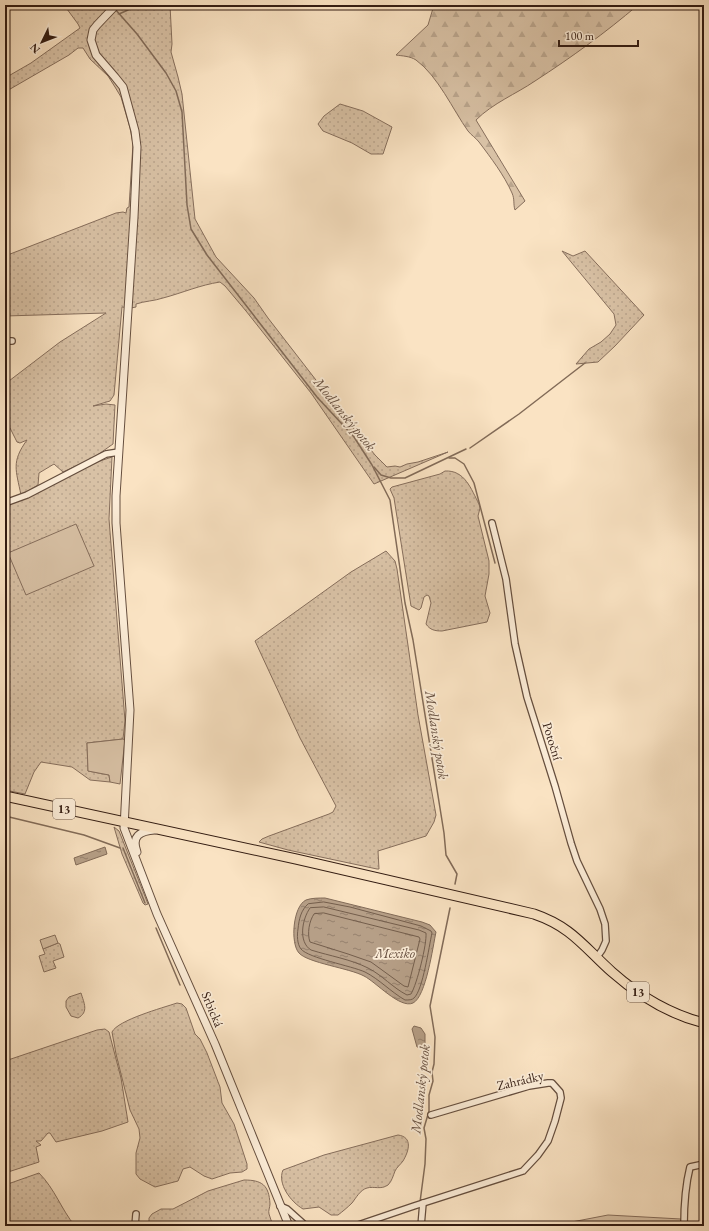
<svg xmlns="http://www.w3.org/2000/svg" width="709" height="1231" font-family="'EB Garamond',serif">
	<defs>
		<pattern id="grass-dots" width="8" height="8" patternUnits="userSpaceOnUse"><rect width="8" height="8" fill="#d8c1a5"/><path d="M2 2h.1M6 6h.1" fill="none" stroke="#baa58d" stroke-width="1.8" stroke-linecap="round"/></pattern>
		<pattern id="forest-firs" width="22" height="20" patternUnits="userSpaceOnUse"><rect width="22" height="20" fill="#d8c1a5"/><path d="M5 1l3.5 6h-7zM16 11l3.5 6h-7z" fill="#baa58d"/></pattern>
		<pattern id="water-ripples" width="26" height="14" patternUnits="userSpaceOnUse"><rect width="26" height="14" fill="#b69f87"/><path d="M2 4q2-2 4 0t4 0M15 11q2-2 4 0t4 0" fill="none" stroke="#95816d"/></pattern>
	</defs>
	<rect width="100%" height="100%" fill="#fae3c3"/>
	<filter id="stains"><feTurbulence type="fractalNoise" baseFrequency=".005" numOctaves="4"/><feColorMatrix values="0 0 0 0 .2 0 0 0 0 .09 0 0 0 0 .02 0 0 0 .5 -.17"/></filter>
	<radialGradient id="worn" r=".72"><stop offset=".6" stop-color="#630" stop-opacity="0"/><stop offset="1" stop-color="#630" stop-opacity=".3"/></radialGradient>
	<g fill="url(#grass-dots)" stroke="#866e5c">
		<path d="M64 5H170L172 44 171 52 178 77 182 94 195 219 216 257 254 298 268 318 343 415 375 455 387 467 395 466 400 467 407 464 418 462 448 452 374 484 311 393 246 311 225 286 220 282C200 285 182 293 163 298 154 301 145 301 136 304V307L131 308 122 307 114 395 110 401 93 406 106 404 115 405 113 444 93 458 63 472 54 464 39 473 38 485 21 495C16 470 11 462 27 440L20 443 17 442 8 424 5 426V384L60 342 106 313 5 316V256L116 213 123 212 126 213 127 208 129 207 133 144 130 128 121 97 115 87 108 76 90 59 83 48H78L69 55 5 92V78L31 63 80 28 78 24Z"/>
		<path d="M340 104 363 111 392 127 383 154H371L352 143 323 131 318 124 324 116Z"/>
		<path d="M562 251 573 256 585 251 644 315 615 346 598 362 576 364 589 349 601 342 610 334 616 325 614 314Z"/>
		<path d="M112 457 109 519 125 721 123 739 87 743 88 771 109 775 110 782 90 780 72 767 41 762 34 772 25 794 5 790V621L9 619 5 608V506L10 504 100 461Z"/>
		<path d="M445 471C465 470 471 489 479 504L480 508 478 516 489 561V574L485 596 490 613 487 622 442 631C435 631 430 630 426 624L431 603 429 596 427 595 424 597 421 608 419 610 411 606 394 498 390 489 392 487 440 474Z"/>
		<path d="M386 551 395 561 397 569 418 715 436 815 434 822 426 836 378 851 379 869H377L288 850 259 842 262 839 269 836 329 814 333 812 336 806 300 738 255 641 351 572Z"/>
		<path d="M114 827 119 831 148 904 145 905 143 903 122 854Z"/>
		<path d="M58 943 60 944 64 957 53 961 56 968 44 972 39 956 45 954 43 949Z"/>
		<path d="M81 993C84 1003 89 1012 78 1018L71 1016 66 1007V1001L69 997Z"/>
		<path d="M177 1003 182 1004 186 1008 195 1034 200 1039 207 1053 220 1087 222 1103 234 1124 247 1164V1169L242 1172 230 1173 212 1179 204 1176 190 1167 183 1169 178 1181 155 1187 140 1179 136 1174V1153L140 1138 139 1129 130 1110 116 1054 112 1032C118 1020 162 1008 177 1003Z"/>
		<path d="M105 1029 109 1032 121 1078 128 1122 102 1131 56 1142 50 1133H48L41 1141H36L41 1145 36 1147 39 1162 5 1173V1061L97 1030Z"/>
		<path d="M398 1135C413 1137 409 1151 403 1161 400 1165 397 1167 395 1171 393 1176 392 1181 388 1185 381 1190 374 1186 367 1188 360 1190 356 1198 352 1203 348 1207 342 1212 338 1215H331L319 1207 303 1209C291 1202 277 1184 283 1170L324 1155Z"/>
		<path d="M39 1173C55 1189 61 1209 75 1226H5V1185Z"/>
		<path d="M244 1180C262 1180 269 1185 270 1204 270 1207 268 1211 269 1214 270 1218 272 1222 273 1226H149V1218L152 1214 161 1209H173L208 1191Z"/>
	</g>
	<path fill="url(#forest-firs)" stroke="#866e5c" d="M434 5H638C605 33 572 57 535 81 516 94 493 103 476 120L525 201 515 210C513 204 515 200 512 193 504 175 491 158 479 142 476 138 471 135 468 131 453 110 438 76 416 60 410 56 402 56 396 55L428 25Z"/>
	<g fill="#d8c1a5" stroke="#866e5c">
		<path d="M76 524 94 566 26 595 8 553Z"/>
		<path d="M123 739 125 740 120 784 110 782 109 775 88 771 87 743Z"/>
		<path d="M55 935 58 943 43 949 40 940Z"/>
		<path d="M608 1215 681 1219V1226H556V1225Z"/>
	</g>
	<g fill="url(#water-ripples)" stroke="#826b58">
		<path d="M105 847 107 854 76 865 74 858Z"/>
		<path d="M325 898 422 922 430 925 436 932C433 946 426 997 413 1003 400 1009 376 982 364 976 349 968 308 963 299 953 290 943 293 906 306 900 311 898 319 898 325 898Z"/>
		<path d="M414 1026 421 1028 425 1034V1043L420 1047H417L412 1029Z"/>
	</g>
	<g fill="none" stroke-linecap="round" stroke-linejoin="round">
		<g stroke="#745e4c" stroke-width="1">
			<path d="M324 902 350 907 421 926 431 931 432 933C429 946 423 990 414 998 412 1000 409 1000 405 1000 391 992 379 979 365 972 352 966 308 958 301 949 297 944 297 935 298 929 299 919 301 910 308 904Z"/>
			<path d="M324 907 419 930 426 933C427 944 417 984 411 994L407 995C393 988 382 975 368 968 350 959 330 956 311 950 298 942 302 919 310 908Z"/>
			<path d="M324 913 419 937 420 939 408 987 404 986 371 962 348 954 310 942C307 934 309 921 314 914Z"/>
		</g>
		<g stroke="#826b58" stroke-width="1.5">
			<path d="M115 9 137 34 166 73 176 91 182 112 187 205 191 229 207 255 317 397 354 437 372 465 390 500 405 603 413 640 444 833 446 855 457 874 455 884"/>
			<path d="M119 14 128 10 132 5"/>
			<path d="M470 448 519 414 585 363"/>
			<path d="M449 458H455L464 464 474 483 495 563"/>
			<path d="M374 467 381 475 391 478H405L466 449"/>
			<path d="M5 816 84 835 120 848"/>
			<path d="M123 848 145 903"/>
			<path d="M156 928 180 985"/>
			<path d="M420 1202 425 1164 426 1139 424 1128 429 1111V1095L433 1081 432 1072 434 1064 435 1037 430 1006 450 908"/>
			<path d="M419 1220 420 1206"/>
		</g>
		<g stroke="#654e3e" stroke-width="8">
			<g id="minor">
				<path d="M5 341H12"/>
				<path d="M5 503 27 495 106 454 119 452"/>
				<path d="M492 523 506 579 515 644 527 697 555 786 571 843 577 861 600 909 605 924 606 941 602 950 597 957"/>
				<path d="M280 1206 287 1209 306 1226"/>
				<path d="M135 1226 136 1214"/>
				<path d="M355 1226 414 1206 523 1171 538 1155 548 1141 555 1121 561 1098 560 1092 552 1083H548L529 1086 431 1115"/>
				<path d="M421 1226 423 1203"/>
				<path d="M684 1226C684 1205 685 1187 690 1167L704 1164"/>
			</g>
		</g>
		<g stroke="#654e3e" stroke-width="9">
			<g id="tertiary">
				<path d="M116 5 97 25 93 30 91 40 96 55 115 77 123 87 135 131 137 147 134 217 116 496V523L130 710 124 828 157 914 215 1044 289 1226"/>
				<path d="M137 852C131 836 140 831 155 830"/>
			</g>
		</g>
		<g stroke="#331c12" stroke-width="11">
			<path id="primary" d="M5 796 296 859 534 914C572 927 584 947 612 972 638 995 669 1014 704 1023"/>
		</g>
		<use href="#minor" stroke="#fcedd8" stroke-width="5.5"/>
		<use href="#tertiary" stroke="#fcedd8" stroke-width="7"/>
		<use href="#primary" stroke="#fae3c3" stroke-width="9"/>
	</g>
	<g text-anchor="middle" stroke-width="3.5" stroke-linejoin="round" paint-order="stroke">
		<g fill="#fcedd8" stroke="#6f5b4d" stroke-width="1">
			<rect x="53" y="799" width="22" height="20" rx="3"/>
			<rect x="627" y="982" width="22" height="20" rx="3"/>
		</g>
		<g font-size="12" font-weight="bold" fill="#331c12">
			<text x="64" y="813">13</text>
			<text x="638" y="996">13</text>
		</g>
		<g font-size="13" fill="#331c12" stroke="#fcedd8">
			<text transform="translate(553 741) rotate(73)" y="5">Potoční</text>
			<text transform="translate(213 1009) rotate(67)" y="5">Srbická</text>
			<text transform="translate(520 1080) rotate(-13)" y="5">Zahrádky</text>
		</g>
		<g font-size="14" font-style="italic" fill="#675041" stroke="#fcedd8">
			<text transform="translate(345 414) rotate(51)" y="5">Modlanský potok</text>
			<text transform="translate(437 735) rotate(81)" y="5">Modlanský potok</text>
			<text x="395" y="958">Mexiko</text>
			<text transform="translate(420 1089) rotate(-84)" y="5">Modlanský potok</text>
		</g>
	</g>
	<rect width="709" height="1231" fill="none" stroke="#fae3c3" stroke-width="20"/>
	<rect x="6" y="6" width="697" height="1219" fill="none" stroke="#331c12" stroke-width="2"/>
	<rect x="10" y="10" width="689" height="1211" fill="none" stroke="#331c12"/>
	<g transform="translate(42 42) rotate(227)" stroke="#fcedd8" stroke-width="3" paint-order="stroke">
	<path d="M0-3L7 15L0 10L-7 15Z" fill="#331c12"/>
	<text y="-6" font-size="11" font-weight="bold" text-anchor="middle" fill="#331c12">N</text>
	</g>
	<path d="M559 40v6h79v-6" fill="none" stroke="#331c12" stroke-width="2"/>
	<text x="565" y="40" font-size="12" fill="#331c12" stroke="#fcedd8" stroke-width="3" paint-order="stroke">100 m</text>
	<rect width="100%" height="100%" filter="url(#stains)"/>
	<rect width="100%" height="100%" fill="url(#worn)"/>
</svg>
